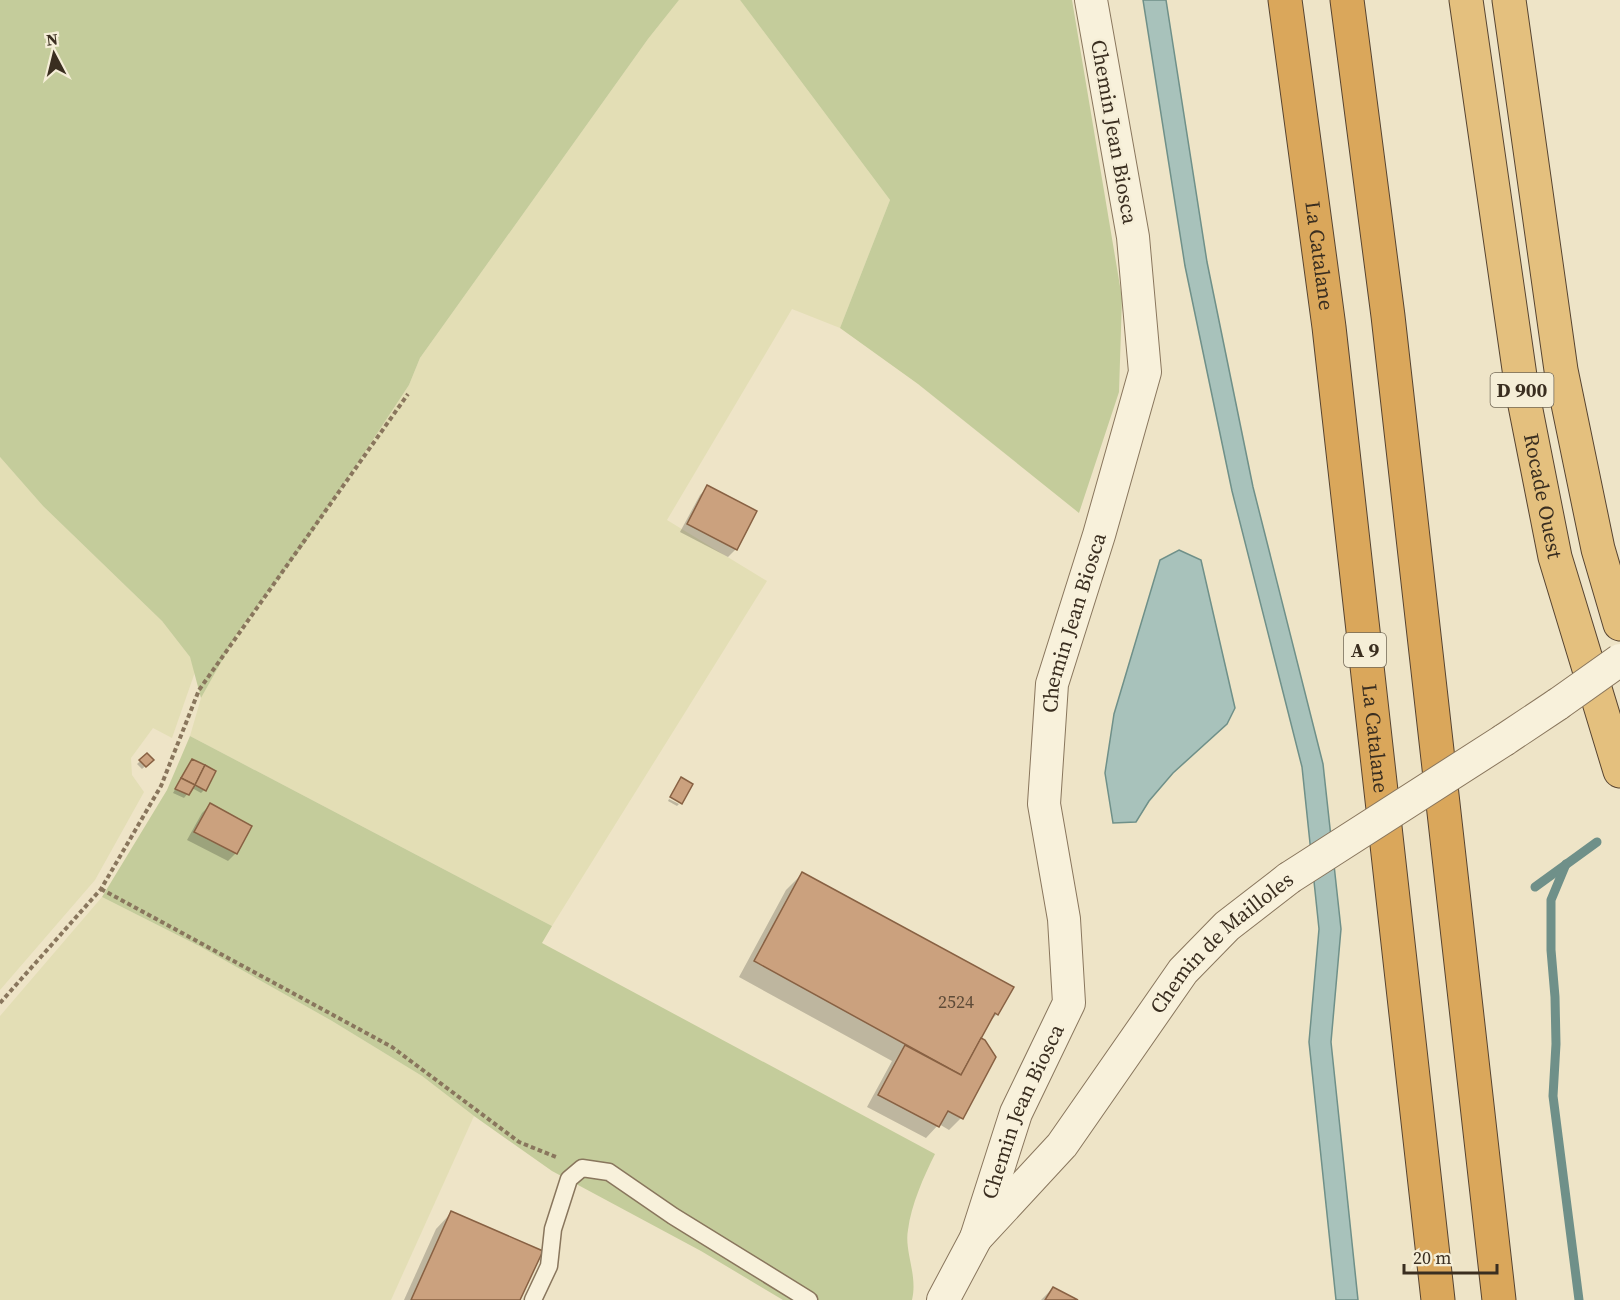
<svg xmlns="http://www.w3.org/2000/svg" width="1620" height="1300" font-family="'Source Serif 4',serif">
	<rect width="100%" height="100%" fill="#eee4c7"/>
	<g fill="#e3deb5">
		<path d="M679 0H740L890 200 840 328 792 309 667 520 767 581 552 926 190 736 201 698 238 632 303 546 409 385 420 358 648 39Z"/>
		<path d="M0 457 43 506 162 621 190 657 195 672 172 738 153 728 131 758 132 775 144 792 95 880 0 990Z"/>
		<path d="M102 897 201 947 332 1021 422 1076 474 1116 391 1300H0V1016Z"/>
	</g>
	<g fill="#c4cc9b">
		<path d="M0 0H679L648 39 420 358 409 385 303 546 238 632 201 698 190 657 162 621 43 506 0 457Z"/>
		<path d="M740 0H1072L1122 298 1119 392 1079 513 918 384 840 328 890 200Z"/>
		<path d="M190 736 552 926 542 943 935 1154C924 1176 911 1205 908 1230 904 1251 918 1275 912 1300H783L701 1251 552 1171 474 1116 422 1076 332 1021 201 947 102 897 167 790Z"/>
	</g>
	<g fill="#a8c2bb" stroke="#6f9089" stroke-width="1.5">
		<path d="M1143 0H1166L1207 262 1253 487 1323 764 1341 929 1331 1042 1358 1300H1336L1309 1042 1319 929 1302 767 1232 491 1185 266Z"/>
		<path d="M1179 550 1201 560 1235 708 1227 724 1173 773 1149 801 1136 822 1113 823 1105 773 1114 714 1160 560Z"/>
	</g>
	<g fill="#0003">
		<path d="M708 487 755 512 735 550 728 557 680 532 700 495Z"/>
		<path d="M147 755 152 760 142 769 137 764Z"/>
		<path d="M192 760 204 790 201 793 192 788 184 798 173 793Z"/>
		<path d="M669 799 679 804 677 806 668 801Z"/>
		<path d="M210 805 250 826 236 853 228 861 187 840 202 813Z"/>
		<path d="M802 874 997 1014 987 1024 979 1039 961 1118 949 1130 939 1124 926 1138 867 1107 892 1061 739 977 786 890Z"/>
		<path d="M451 1213 519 1300H404L436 1229Z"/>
		<path d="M1053 1288 1075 1300H1041Z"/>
	</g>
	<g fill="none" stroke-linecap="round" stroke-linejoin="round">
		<g stroke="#6f9089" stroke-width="9">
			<path d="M1566 864 1551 900V950L1555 997 1556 1044 1553 1096 1579 1300"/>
			<path d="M1535 887 1597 842"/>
		</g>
	</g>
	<g fill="#cba17e" stroke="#886143" stroke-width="1.5">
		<path d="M707 485 757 511 737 550 687 524Z"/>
		<path d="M147 753 154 760 146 767 139 760Z"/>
		<path d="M192 759 205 765 195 785 181 778Z"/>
		<path d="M205 765 216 771 206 791 195 785Z"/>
		<path d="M681 777 693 784 682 804 670 797Z"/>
		<path d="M181 778 195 785 189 795 175 789Z"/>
		<path d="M210 803 252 826 237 854 194 832Z"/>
		<path d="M802 872 1014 987 998 1015 995 1013 961 1075 754 961Z"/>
		<path d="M981 1038 985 1040 996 1057 963 1119 948 1111 939 1127 878 1095 905 1045 961 1075Z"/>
		<path d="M451 1211 543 1251 520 1300H411Z"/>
		<path d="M1053 1287 1078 1300H1045Z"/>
	</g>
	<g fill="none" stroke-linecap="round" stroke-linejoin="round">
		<g stroke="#89765d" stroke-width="19">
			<path id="service" d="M533 1300 549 1266 553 1229 569 1179 582 1168 609 1172 673 1216 809 1300"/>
		</g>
		<g stroke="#89765d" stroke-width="34">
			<g id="minor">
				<path d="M1504 740 1558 704"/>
				<path id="s1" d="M976 1238 1016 1113 1069 1003 1064 919 1044 804 1052 684 1099 535 1145 372 1133 237 1091 0"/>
				<path id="s2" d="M943 1300 976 1238 1062 1145 1183 971 1227 926 1289 878"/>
			</g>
		</g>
		<g stroke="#574431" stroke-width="35">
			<g id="trunk">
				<path id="s3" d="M1466 0 1522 390 1555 557 1620 771"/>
				<path d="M1509 0 1561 370 1598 549 1620 624"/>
			</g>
		</g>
		<g stroke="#574431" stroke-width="35">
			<g id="motorway">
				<path id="s4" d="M1285 0 1329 327 1438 1300"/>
				<path d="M1347 0 1388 316 1499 1300"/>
			</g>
		</g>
		<g stroke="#89765d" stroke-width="4" stroke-dasharray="4.5 3" stroke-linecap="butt">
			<path d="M101 889 392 1047 519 1142 556 1157"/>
			<path d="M0 1003 101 889 161 786 199 690 408 394"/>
		</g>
		<use href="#service" stroke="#f8f1db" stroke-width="16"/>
		<use href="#minor" stroke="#f8f1db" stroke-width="32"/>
		<use href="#trunk" stroke="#e4c07e" stroke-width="33"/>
		<use href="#motorway" stroke="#daa75b" stroke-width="33"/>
		<g stroke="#89765d" stroke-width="34" stroke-linecap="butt">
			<g id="minor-bridge">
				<path d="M1558 704 1620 660"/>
				<path d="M1289 878 1504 740"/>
			</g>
		</g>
		<use href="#minor-bridge" stroke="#f8f1db" stroke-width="32"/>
	</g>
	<g text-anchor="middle" stroke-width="5" stroke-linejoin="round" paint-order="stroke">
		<g font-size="18" fill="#5e4b38">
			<text x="956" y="1008">2524</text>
		</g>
		<g fill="#f5eed7" stroke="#726857" stroke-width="1.5">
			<rect x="1490.5" y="373" width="63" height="34" rx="4.5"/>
			<rect x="1344" y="633" width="42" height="34" rx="4.5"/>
		</g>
		<g font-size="20" font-weight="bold" fill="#3a2e20">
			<text x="1522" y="397">D 900</text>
			<text x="1365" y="657">A 9</text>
		</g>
		<g font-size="21" fill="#3a2e20" stroke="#f5eed7">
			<text transform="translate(1114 132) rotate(80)" y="7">Chemin Jean Biosca</text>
			<text dy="7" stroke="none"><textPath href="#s4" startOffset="258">La Catalane</textPath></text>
			<text dy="7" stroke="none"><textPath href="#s3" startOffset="502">Rocade Ouest</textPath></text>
			<text dy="7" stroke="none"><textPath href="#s1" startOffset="639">Chemin Jean Biosca</textPath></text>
			<text dy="7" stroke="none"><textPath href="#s4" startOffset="744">La Catalane</textPath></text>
			<text dy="7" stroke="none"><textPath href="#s2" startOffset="456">Chemin de Mailloles</textPath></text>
			<text dy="7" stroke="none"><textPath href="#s1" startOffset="135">Chemin Jean Biosca</textPath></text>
		</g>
	</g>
	<g transform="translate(54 54) rotate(353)" stroke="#f5eed7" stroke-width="4.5" paint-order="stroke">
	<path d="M0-4.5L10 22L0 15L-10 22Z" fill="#3a2e20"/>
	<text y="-9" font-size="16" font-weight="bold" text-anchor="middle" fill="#3a2e20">N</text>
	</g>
	<path d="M1404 1264v9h93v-9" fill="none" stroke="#3a2e20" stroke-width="3"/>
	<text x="1413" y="1264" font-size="18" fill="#3a2e20" stroke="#f5eed7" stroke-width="4.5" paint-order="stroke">20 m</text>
</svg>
